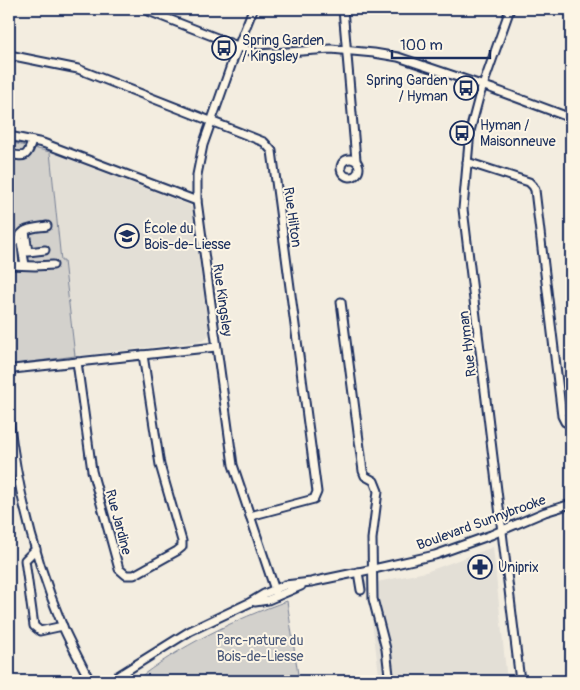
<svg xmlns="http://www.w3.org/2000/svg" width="580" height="690" font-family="Pangolin,sans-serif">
	<rect width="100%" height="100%" fill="#f3ede0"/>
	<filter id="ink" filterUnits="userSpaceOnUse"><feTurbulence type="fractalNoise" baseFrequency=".02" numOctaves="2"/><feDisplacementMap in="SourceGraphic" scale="10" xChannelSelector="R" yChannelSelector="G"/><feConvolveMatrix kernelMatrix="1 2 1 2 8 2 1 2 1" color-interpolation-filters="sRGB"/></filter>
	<g filter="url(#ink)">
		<g fill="#e3dfd6">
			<path d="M50 152 189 205 193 210 209 333 207 338 202 341 75 356 64 262H61Z"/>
			<path d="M493 547 507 681H380L367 584 426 572Z"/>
		</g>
		<g fill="#d3d1cc" stroke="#778095">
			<path d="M9 142 50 152 61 261H64L75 356 9 365Z"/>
			<path d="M287 601 299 681H135C178 647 235 619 287 601Z"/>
		</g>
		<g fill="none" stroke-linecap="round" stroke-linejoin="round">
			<g stroke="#1b2f5e" stroke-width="11">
				<g id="minor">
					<path d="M143 9 258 54 331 49 374 53 398 57 493 89 571 118"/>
					<path d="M253 9 234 57 203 145 197 175V201L233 465 277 596"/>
					<path d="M343 9 356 160"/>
					<path d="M510 9 479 97 470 131 463 209 520 681"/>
					<path d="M9 55 78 69 264 142 272 151 317 492 314 499 250 516"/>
					<path d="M9 136 43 143 197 201"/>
					<path d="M9 154C25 157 27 158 32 141"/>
					<circle cx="350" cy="168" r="9"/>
					<path d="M467 162 529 182 533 186 535 190 562 416 565 422 571 424"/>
					<path d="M25 231 28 252 45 250"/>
					<path d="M18 240C22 227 36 228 47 226"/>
					<path d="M9 265 35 266 53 265"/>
					<path d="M15 265 13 245 15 241 18 240 21 242 25 265"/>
					<path d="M341 302 363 471 365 476 374 481 378 491 372 539 373 599 386 649 389 675"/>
					<path d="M77 362 92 471 119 569 126 575H134L177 551 182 547V541L160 465 143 355"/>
					<path d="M9 372 13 369 216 347"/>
					<path d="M9 417C17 489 35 560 63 627 71 645 81 663 90 681"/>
					<path d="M36 549 25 560 34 626 40 631 63 626"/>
					<path d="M358 572 361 590"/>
					<path d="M255 602 268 600 301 586"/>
					<path d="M110 681 190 631 249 603 264 594 285 585 311 582 378 568 435 555 491 535 545 512 571 504"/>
				</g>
			</g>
			<use href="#minor" stroke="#fcf5e5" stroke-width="7"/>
		</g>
	</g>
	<defs>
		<g id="bus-ring" transform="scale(1.25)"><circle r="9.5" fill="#fcf5e5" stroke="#1b2f5e" stroke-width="1.5"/><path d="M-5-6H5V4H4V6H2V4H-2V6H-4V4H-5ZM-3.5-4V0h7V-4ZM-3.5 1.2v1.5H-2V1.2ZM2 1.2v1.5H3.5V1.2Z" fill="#1b2f5e"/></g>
		<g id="school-ring" transform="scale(1.25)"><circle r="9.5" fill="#fcf5e5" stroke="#1b2f5e" stroke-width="1.5"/><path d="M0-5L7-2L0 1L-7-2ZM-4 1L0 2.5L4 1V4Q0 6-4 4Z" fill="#1b2f5e"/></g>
		<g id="pharmacy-ring" transform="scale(1.25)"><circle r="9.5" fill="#fcf5e5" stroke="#1b2f5e" stroke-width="1.5"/><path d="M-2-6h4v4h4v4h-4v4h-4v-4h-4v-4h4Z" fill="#1b2f5e"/></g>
	</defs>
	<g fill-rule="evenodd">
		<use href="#bus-ring" x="224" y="48"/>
		<use href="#bus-ring" x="466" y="88"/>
		<use href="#bus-ring" x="462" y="133"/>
		<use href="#school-ring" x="127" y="236"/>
		<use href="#pharmacy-ring" x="480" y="567"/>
	</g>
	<g text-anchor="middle" stroke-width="4" stroke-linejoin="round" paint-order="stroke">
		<g font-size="14" fill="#1b2f5e" stroke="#fcf5e5" text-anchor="start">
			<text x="242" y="45">Spring Garden<tspan x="242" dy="16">/ Kingsley</tspan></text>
			<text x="448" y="85" text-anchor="end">Spring Garden<tspan x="448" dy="16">/ Hyman</tspan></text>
			<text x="480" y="130">Hyman /<tspan x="480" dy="16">Maisonneuve</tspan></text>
			<text x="144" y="233">École du<tspan x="144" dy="16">Bois-de-Liesse</tspan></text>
			<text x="498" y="572">Uniprix</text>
		</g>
		<g font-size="14" fill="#1b2f5e" stroke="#fcf5e5">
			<text transform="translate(293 217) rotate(82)" y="5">Rue Hilton</text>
			<text transform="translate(223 300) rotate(82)" y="5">Rue Kingsley</text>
			<text transform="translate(467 344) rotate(-97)" y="5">Rue Hyman</text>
			<text transform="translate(119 522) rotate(75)" y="5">Rue Jardine</text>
			<text transform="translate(481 522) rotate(-20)" y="5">Boulevard Sunnybrooke</text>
		</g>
		<g font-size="14" fill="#49587a" stroke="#fcf5e5">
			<text x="260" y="645">Parc-nature du<tspan x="260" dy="16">Bois-de-Liesse</tspan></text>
		</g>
	</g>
	<rect width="580" height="690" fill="none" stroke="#fcf5e5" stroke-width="30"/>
	<rect x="15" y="15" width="550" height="660" fill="none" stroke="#1b2f5e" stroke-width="2" filter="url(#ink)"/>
	<path d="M392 50v8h98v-8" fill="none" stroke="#1b2f5e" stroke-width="2.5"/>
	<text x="400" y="50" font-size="15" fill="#1b2f5e" stroke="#fcf5e5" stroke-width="4" paint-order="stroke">100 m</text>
</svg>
